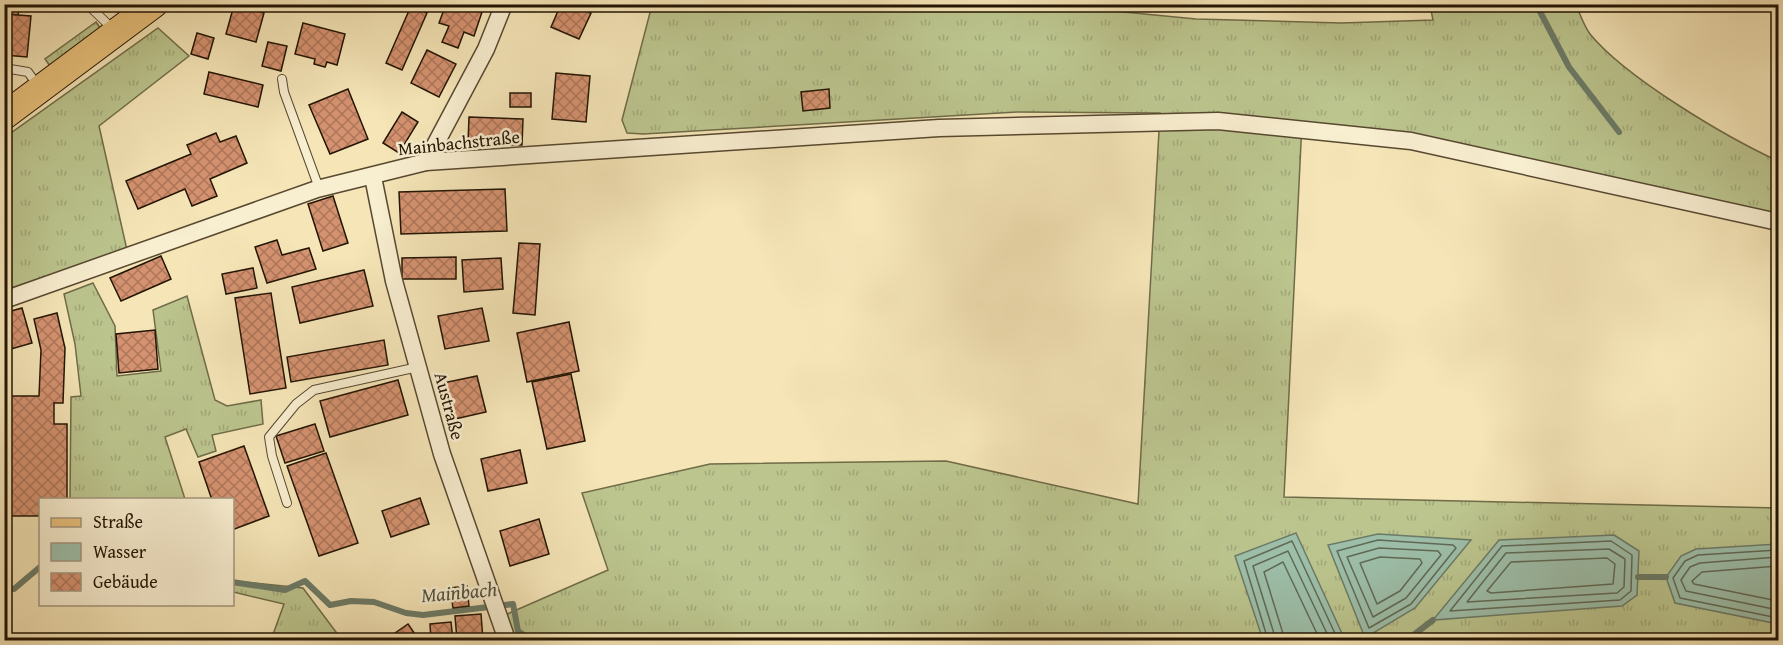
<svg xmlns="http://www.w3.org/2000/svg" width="1783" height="645" font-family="'Gentium Book Plus',serif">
	<defs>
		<pattern id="grass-tufts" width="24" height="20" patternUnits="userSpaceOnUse" patternTransform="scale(1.5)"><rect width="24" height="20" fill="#bcc58e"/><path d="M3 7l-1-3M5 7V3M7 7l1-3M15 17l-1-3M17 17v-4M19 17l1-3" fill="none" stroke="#a1a879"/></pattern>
		<pattern id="building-cross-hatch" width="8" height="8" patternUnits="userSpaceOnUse" patternTransform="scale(1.5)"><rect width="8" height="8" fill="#d59270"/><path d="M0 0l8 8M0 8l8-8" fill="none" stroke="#ac765a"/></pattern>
	</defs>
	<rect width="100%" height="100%" fill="#f5e5b7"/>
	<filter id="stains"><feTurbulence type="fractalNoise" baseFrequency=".00333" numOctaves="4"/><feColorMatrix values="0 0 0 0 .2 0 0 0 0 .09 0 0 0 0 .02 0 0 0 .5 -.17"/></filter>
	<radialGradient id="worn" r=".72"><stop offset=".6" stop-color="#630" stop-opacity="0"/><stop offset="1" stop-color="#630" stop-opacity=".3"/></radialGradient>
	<g fill="url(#grass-tufts)" stroke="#6f6c48" stroke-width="1.5">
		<path d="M1041 4 1196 19 1341 23 1433 20 1430 5H1576C1580 14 1584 26 1590 34 1626 78 1726 137 1778 161V216L1302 122 1284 497 1778 508V640H514L505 615 608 570 582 493 710 464 946 461 1138 504 1160 113 1017 112 643 134 627 133 622 120 652 5Z"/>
		<path d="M96 22 101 29 50 66 45 59Z"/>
		<path d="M158 28 189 56 99 126 127 250 5 290 4 138Z"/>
		<path d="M93 283 115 326 117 376 161 371 153 310 187 296 215 400 227 406 261 400 263 424 212 435 216 451 198 457 186 429 165 437 185 499H70L71 397 81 396 75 344 64 294Z"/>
		<path d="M233 581 303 588 342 640H271L284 604 233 592Z"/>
	</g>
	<g fill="#9dbfaa" stroke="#6c7b67" stroke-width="1.5">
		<path d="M1296 533 1345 640H1263L1235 556Z"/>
		<path d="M1378 534 1471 540 1415 608 1365 638 1328 545Z"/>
		<path d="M1614 535 1639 551 1637 595 1622 606 1433 620 1499 540Z"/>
		<path d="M1778 544V624L1675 603 1666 577 1681 556 1696 549Z"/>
	</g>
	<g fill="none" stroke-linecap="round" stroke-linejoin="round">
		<g stroke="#606a56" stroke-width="1.5">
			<path d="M1378 540 1453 545 1456 548 1411 604 1369 628 1337 551Z"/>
			<path d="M1611 541 1632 555 1631 591 1620 600 1450 611 1502 546Z"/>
			<path d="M1379 548 1438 551 1441 555 1406 598 1373 617 1347 557Z"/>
			<path d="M1609 549 1625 559 1624 587 1617 593 1467 602 1506 553Z"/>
			<path d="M1778 550 1698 555 1685 561 1673 578 1680 598 1778 618"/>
			<path d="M1380 557 1420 559 1422 563 1400 591 1377 604 1360 563Z"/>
			<path d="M1778 557 1700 563 1690 567 1681 580 1686 591 1778 610"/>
			<path d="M1607 558 1615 564 1613 584 1491 593 1487 591 1511 562Z"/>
			<path d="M1778 566 1702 572 1692 581 1694 584 1778 601"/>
			<path d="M1268 640 1244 561 1292 541 1338 640"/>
			<path d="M1276 640 1253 566 1288 551 1330 640"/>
			<path d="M1285 640 1264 572 1283 562 1320 640"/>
		</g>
		<g stroke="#6c7b67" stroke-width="6">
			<path d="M1536 4 1569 67 1619 132"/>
			<path d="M1638 577H1666"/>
			<path d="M232 582 285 590 305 581 330 605 351 601 374 602 406 613 423 615 513 604 518 631 531 640"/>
			<path d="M4 588 14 589 40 567"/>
			<path d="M1407 640 1433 620"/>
		</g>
	</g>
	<g fill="url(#building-cross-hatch)" stroke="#221403" stroke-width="1.5">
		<path d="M4 4H20L18 15 4 14Z"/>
		<path d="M446 4 484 6 474 36 464 32 458 48 442 42 449 26 439 23Z"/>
		<path d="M561 4H571L591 13 579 39 551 27Z"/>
		<path d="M234 5 264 13 256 42 226 34Z"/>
		<path d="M411 6 427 13 402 70 386 63Z"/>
		<path d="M4 14 31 16 27 57 4 55Z"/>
		<path d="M303 23 345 34 337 65 327 62 325 67 314 64 315 59 295 54Z"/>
		<path d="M197 33 214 38 208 59 191 54Z"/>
		<path d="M268 42 287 46 281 71 262 66Z"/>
		<path d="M427 50 456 64 439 97 411 83Z"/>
		<path d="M209 72 263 85 258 107 204 94Z"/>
		<path d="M556 73 590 76 586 122 552 119Z"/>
		<path d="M348 89 368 139 330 154 309 105Z"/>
		<path d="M829 89 830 108 803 111 801 92Z"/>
		<rect x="510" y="93" width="21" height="14"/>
		<path d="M402 112 418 122 399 153 383 143Z"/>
		<path d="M469 117 523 119 522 145 468 144Z"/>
		<path d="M216 133 220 142 236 136 247 163 210 179 217 196 192 206 185 189 138 209 126 181 191 154 187 145Z"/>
		<path d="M505 189 507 231 401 234 399 192Z"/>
		<path d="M333 196 348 243 323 251 308 204Z"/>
		<path d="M277 240 282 255 309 248 316 269 267 283 255 247Z"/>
		<path d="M519 243 540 244 535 315 513 313Z"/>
		<path d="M161 256 171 279 121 301 110 278Z"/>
		<path d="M456 257V279H402V258Z"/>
		<path d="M501 258 503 289 464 292 462 260Z"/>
		<path d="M253 268 257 288 226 294 222 274Z"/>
		<path d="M364 270 373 306 300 323 292 287Z"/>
		<path d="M271 293 286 388 250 394 235 298Z"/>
		<path d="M22 308 32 343 4 351V313Z"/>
		<path d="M482 308 489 341 445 349 438 316Z"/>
		<path d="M57 313 65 348 63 403H54V424H67V500H40V516H4V396H39L41 350 34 319Z"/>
		<path d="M569 322 579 371 527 382 517 333Z"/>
		<path d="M155 330 158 369 119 373 116 334Z"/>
		<path d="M384 340 388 365 291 382 287 357Z"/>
		<path d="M571 374 585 441 547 449 532 382Z"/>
		<path d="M477 376 486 412 446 421 438 384Z"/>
		<path d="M398 380 408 415 330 437 320 401Z"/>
		<path d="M315 424 324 451 285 463 276 436Z"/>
		<path d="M244 446 269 516 232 530V500H212L199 462Z"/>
		<path d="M520 450 527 483 488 491 481 459Z"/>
		<path d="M326 453 358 543 319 556 287 466Z"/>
		<path d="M420 498 429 524 391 537 382 511Z"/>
		<path d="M539 519 549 554 510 566 500 531Z"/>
		<path d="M467 586 469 606 453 608 450 588Z"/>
		<path d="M481 614 483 640H457L455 616Z"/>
		<path d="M451 622 453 640H431L430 624Z"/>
		<path d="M408 624 419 640H385Z"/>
	</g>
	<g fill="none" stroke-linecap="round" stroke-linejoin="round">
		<g stroke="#574830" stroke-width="10">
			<g id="lane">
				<path d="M87 4 114 30"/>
				<path d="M4 68 28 72 38 86"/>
				<path d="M282 79 284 92 319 188"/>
				<path d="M287 503 272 456 269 437 296 404 314 390 418 367"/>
			</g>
		</g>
		<g stroke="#574830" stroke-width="19">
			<g id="street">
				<path d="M426 162 486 49 504 4"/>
				<path d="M373 177 394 281 442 454 507 640"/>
				<path d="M4 300 317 189 426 162 939 128 1218 121 1411 141 1778 222"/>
			</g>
		</g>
		<g stroke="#221403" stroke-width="29">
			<path id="primary" d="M4 116 154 4"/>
		</g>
		<use href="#lane" stroke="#f8eed0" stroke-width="8"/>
		<use href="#street" stroke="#f8eed0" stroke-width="16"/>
		<use href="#primary" stroke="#eac27c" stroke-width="27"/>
	</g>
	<g text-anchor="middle" stroke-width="5" stroke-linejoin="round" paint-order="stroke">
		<g font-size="18" fill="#221403" stroke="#f8eed0">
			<text transform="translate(459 143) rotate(-6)" y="6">Mainbachstraße</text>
			<text transform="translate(449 406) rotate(75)" y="6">Austraße</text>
		</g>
		<g font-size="20" font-style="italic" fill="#4d503d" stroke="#f8eed0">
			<text transform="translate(459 592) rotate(-5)" y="7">Mainbach</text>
		</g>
	</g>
	<rect width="1783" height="645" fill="none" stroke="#f5e5b7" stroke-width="24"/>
	<rect x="6" y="6" width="1771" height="633" fill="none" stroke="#221403" stroke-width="3"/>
	<rect x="12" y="12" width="1759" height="621" fill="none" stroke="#221403" stroke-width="1.5"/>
	<rect x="39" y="498" width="195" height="108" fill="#f8eed0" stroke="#a2977e" stroke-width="1.5"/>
	<rect x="51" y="518" width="30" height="9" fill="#eac27c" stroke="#a2977e" stroke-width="1.5"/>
	<text x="93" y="528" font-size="18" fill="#221403">Straße</text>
	<rect x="51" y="543" width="30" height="18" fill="#9dbfaa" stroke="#a2977e" stroke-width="1.5"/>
	<text x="93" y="558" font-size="18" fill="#221403">Wasser</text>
	<rect x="51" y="573" width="30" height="18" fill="url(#building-cross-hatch)" stroke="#a2977e" stroke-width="1.5"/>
	<text x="93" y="588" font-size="18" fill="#221403">Gebäude</text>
	<rect width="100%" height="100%" filter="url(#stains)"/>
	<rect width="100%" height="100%" fill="url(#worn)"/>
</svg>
